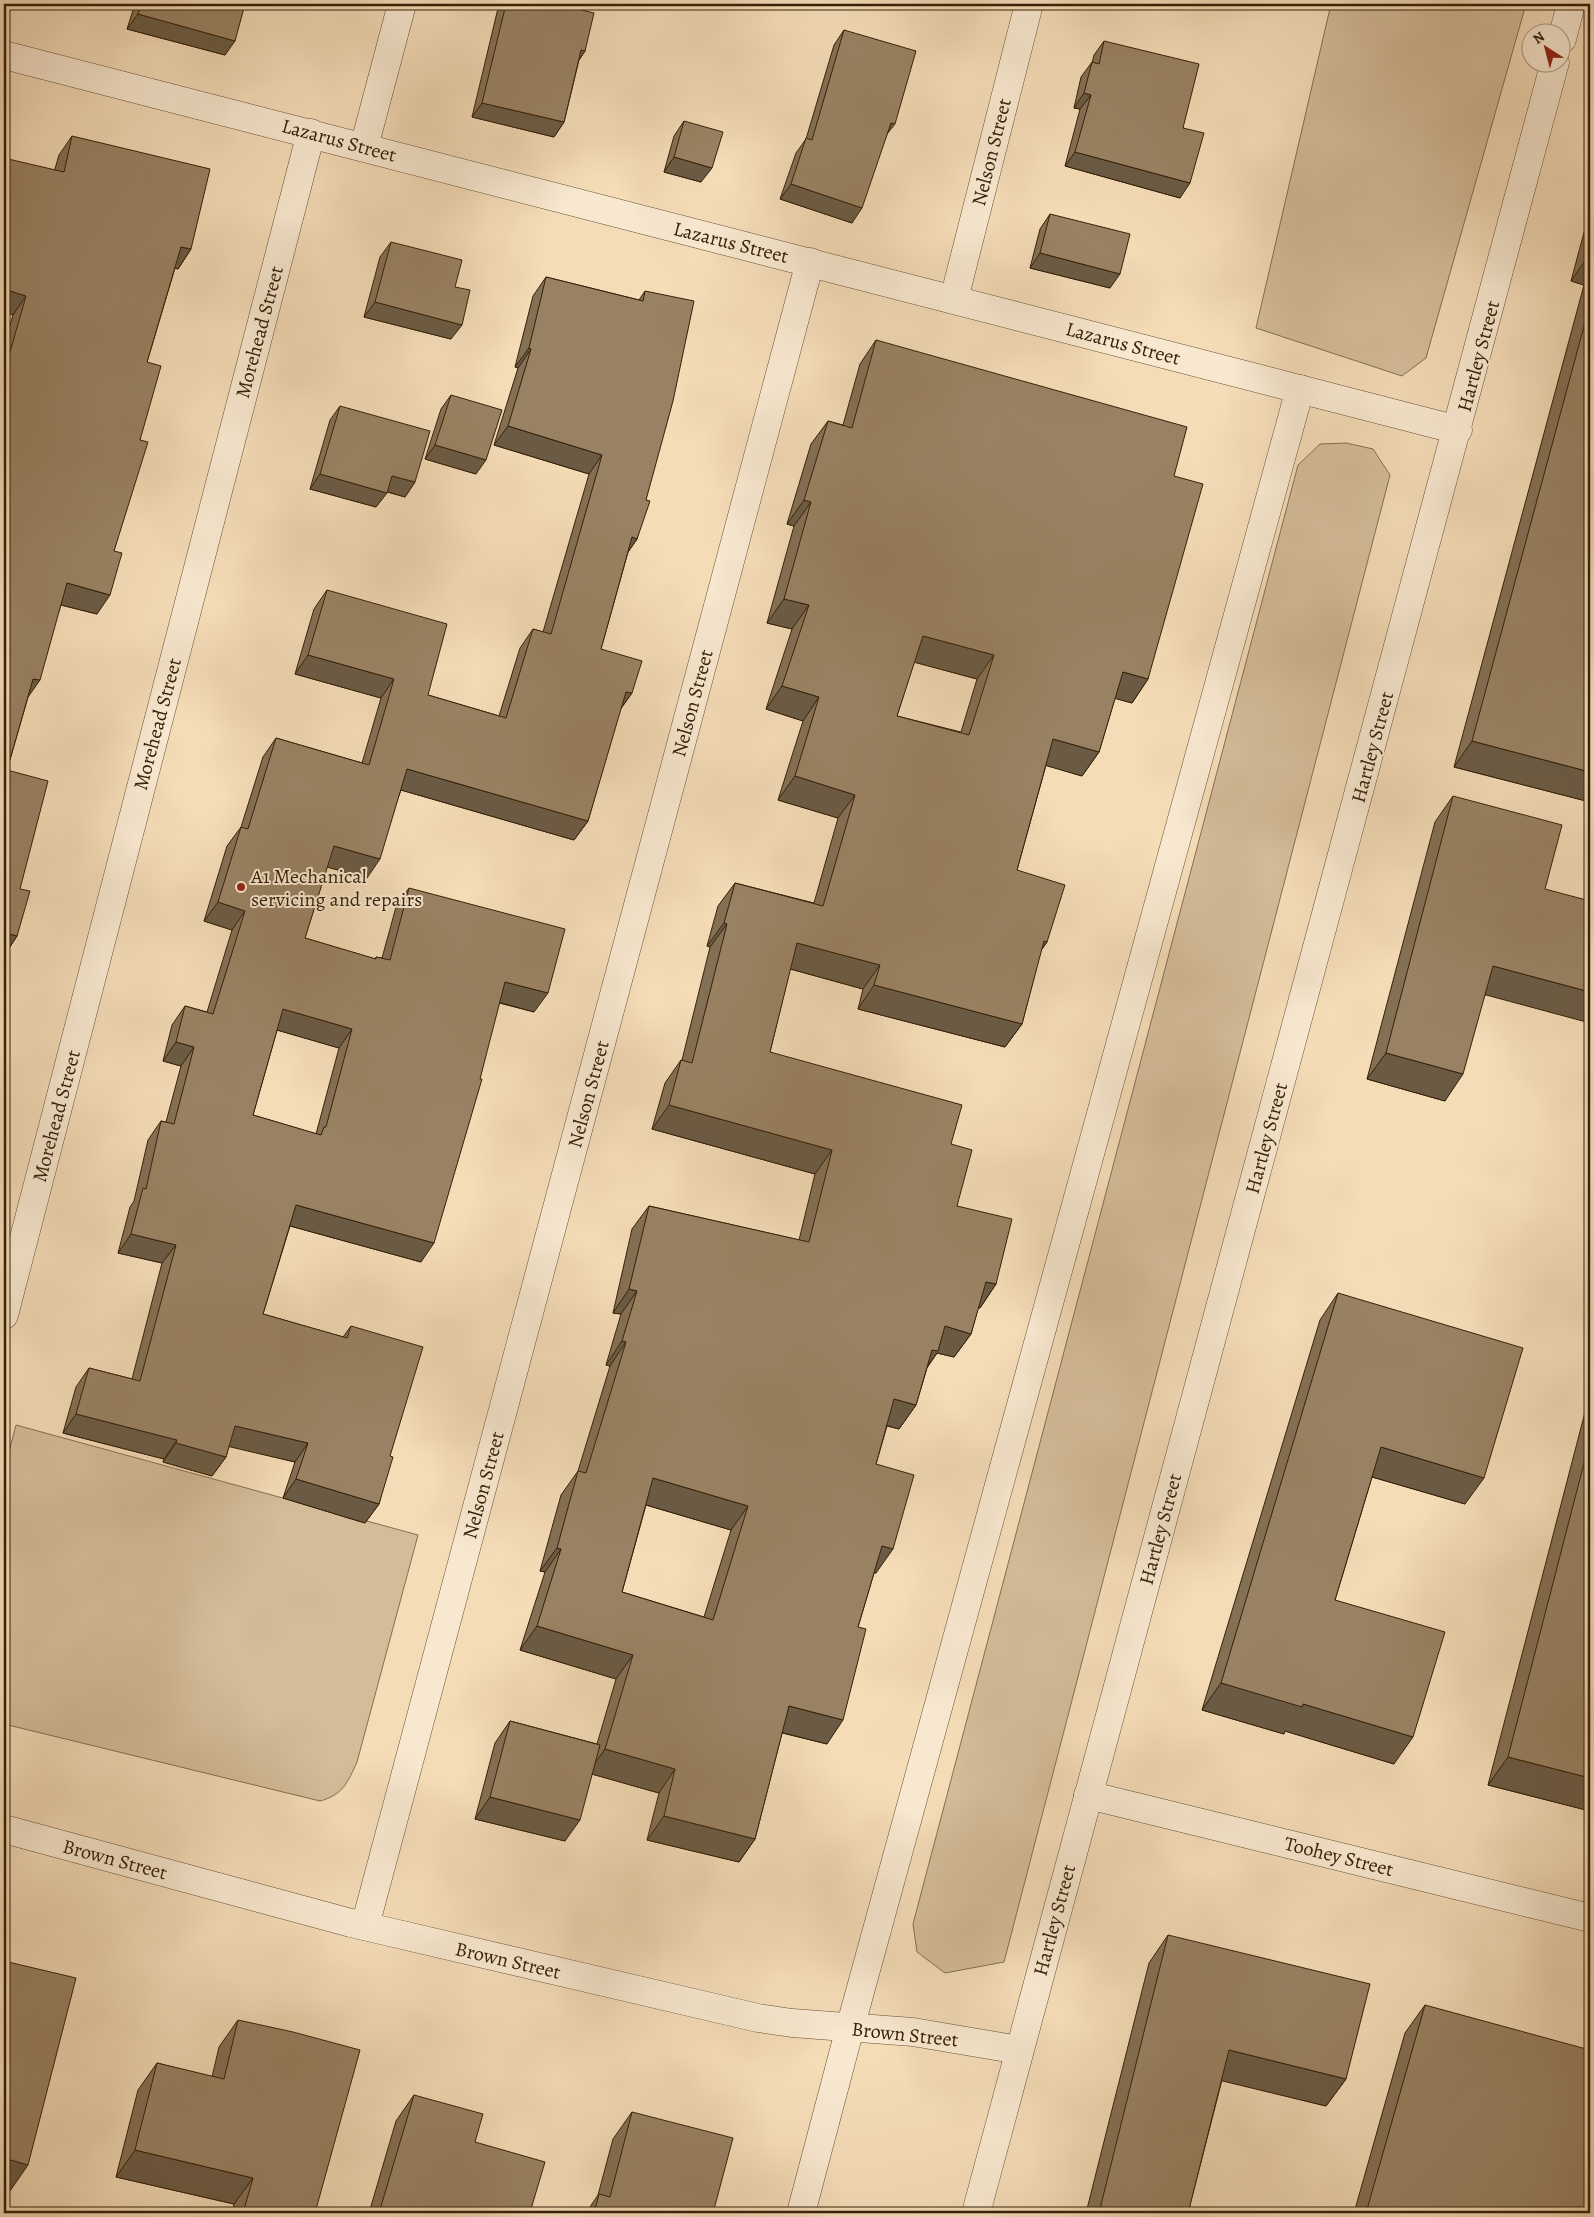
<svg xmlns="http://www.w3.org/2000/svg" width="1594" height="2217" font-family="Alegreya,serif">
	<rect width="100%" height="100%" fill="#f4dcb7"/>
	<filter id="stains"><feTurbulence type="fractalNoise" baseFrequency=".004" numOctaves="4"/><feColorMatrix values="0 0 0 0 .2 0 0 0 0 .09 0 0 0 0 .02 0 0 0 .5 -.17"/></filter>
	<radialGradient id="worn" r=".72"><stop offset=".6" stop-color="#630" stop-opacity="0"/><stop offset="1" stop-color="#630" stop-opacity=".3"/></radialGradient>
	<g fill="#d4bc99" stroke="#856e50">
		<path d="M1331 4H1526L1426 358 1402 376 1256 328Z"/>
		<path d="M1346 443 1373 449 1390 475 1004 1962 945 1973 917 1952 913 1924 1298 465 1320 444Z"/>
		<path d="M16 1425 418 1535 357 1762C348 1782 343 1795 320 1801L4 1724V1471Z"/>
	</g>
	<g fill="none" stroke-linecap="round" stroke-linejoin="round">
		<g stroke="#664f34" stroke-width="29">
			<g id="minor">
				<path d="M1562 39 1571 4"/>
				<path d="M4 55 1458 430"/>
				<path d="M364 147 402 4"/>
				<path d="M954 299 1029 4"/>
				<path d="M4 1315 311 133"/>
				<path d="M1088 1795 1590 1918"/>
				<path d="M4 1829 351 1923 758 2018 792 2023 913 2032 1019 2050"/>
				<path d="M365 1926 810 262"/>
				<path d="M801 2213 850 2028 1300 389"/>
				<path d="M976 2213C1164 1495 1366 780 1555 62"/>
			</g>
		</g>
		<use href="#minor" stroke="#f8e8d0" stroke-width="28"/>
	</g>
	<g fill="#847055" stroke="#362008" fill-rule="evenodd">
		<path d="M135 4H245L225 55 127 29Z"/>
		<path d="M499 4H584L582 10 585 51 579 60 564 122 554 137 472 117Z"/>
		<path d="M844 30 887 134 852 223 780 199 796 153 806 139 834 45Z"/>
		<path d="M1104 41 1183 128 1180 198 1065 166 1080 109 1074 108 1081 77 1092 62V63L1094 55Z"/>
		<path d="M684 121 701 182 664 172 674 136Z"/>
		<path d="M72 136 191 249 178 269 175 268 147 362 140 440 114 551 97 614 61 605 28 697 7 770 20 889 17 936 4 956V346L59 155Z"/>
		<path d="M1590 210V802L1454 767 1584 285 1571 281Z"/>
		<path d="M1050 214 1110 288 1030 268 1040 229Z"/>
		<path d="M391 242 455 287 451 339 364 317 380 257Z"/>
		<path d="M546 277 639 300 645 291 646 500 637 539 628 552 601 649 632 693 620 710 588 821 574 840 401 790 367 878 327 867 305 938 375 959 376 957 382 958 396 907 409 888 534 1012 499 1003 421 1262 290 1226 263 1314 343 1337 351 1326 390 1456 379 1504 365 1523 283 1498 295 1462 229 1446 226 1457 212 1476 163 1462 164 1459 63 1433 76 1387 89 1368 132 1379 162 1263 118 1253 130 1207 134 1201 148 1140 161 1121 166 1122 181 1066 163 1061 172 1025 185 1006 207 1012 232 930 204 921 227 846 241 827 263 757 276 738 362 763 381 698 295 674 314 609 327 590 428 695 499 716 520 648 533 629 543 632 589 474 494 445 518 368 515 367 533 296ZM277 1030 339 1048 316 1134 253 1115Z"/>
		<path d="M876 340 1174 476 1148 679 1132 703 1115 698 1099 752 1082 776 1046 765 1017 870 1047 942 1041 950 1022 1024 1005 1047 858 1009 863 989 790 969 770 1052 951 1144 957 1206 996 1284 980 1308H978L971 1334 954 1357 937 1353 927 1368 916 1405 899 1429 887 1426 876 1464V1573H874L858 1627 827 1744 782 1733 755 1839 739 1862 647 1840 659 1793 592 1774 565 1841 475 1819 495 1743 510 1721 597 1744 616 1679 520 1650 545 1572 540 1571 561 1495 578 1471 610 1366 606 1365 621 1314 613 1313 632 1229 649 1206 799 1240 815 1174 652 1129 665 1083 681 1060H682L710 947 707 946 718 906 735 883 814 903 838 818 778 800 803 721 766 709 792 629 767 623 794 526 787 524 811 444 828 421 843 425 860 364ZM914 662 977 679 961 732 897 716ZM646 1505 731 1530 704 1617 622 1592Z"/>
		<path d="M451 395 476 474 425 459 441 409Z"/>
		<path d="M340 406 415 482 405 497 387 492 376 507 310 489 330 420Z"/>
		<path d="M1453 796 1485 995 1445 1101 1367 1079 1435 822Z"/>
		<path d="M1338 1293 1465 1504 1372 1477 1335 1600 1394 1764 1285 1731 1284 1734 1202 1710 1320 1320Z"/>
		<path d="M1590 1393V1811L1488 1785Z"/>
		<path d="M1168 1935 1346 2079 1326 2106 1222 2080 1188 2213H1086L1149 1963Z"/>
		<path d="M1425 2005 1590 2213H1354L1405 2033Z"/>
		<path d="M238 2020 315 2213H232L234 2204 116 2177 138 2090 157 2063 212 2077 219 2047Z"/>
		<path d="M414 2095 475 2142 531 2209 547 2213H369L396 2121Z"/>
		<path d="M632 2112 713 2213H586L598 2195 613 2139Z"/>
	</g>
	<g fill="#6b5b45" stroke="#362008">
		<path d="M45 4H57L55 6Z"/>
		<path d="M138 14 235 41 225 55 127 29Z"/>
		<path d="M581 50 585 51 575 66Z"/>
		<path d="M1084 93 1091 95 1080 109 1074 108Z"/>
		<path d="M482 103 564 122 554 137 472 117Z"/>
		<path d="M891 123 895 124 884 138Z"/>
		<path d="M1075 152 1190 183 1180 198 1065 166Z"/>
		<path d="M674 157 712 168 701 182 664 172Z"/>
		<path d="M791 184 862 208 852 223 780 199Z"/>
		<path d="M181 247 191 249 178 269 167 266Z"/>
		<path d="M1040 253 1120 274 1110 288 1030 268Z"/>
		<path d="M1589 255 1590 256V276L1584 285 1571 281Z"/>
		<path d="M4 289 26 296 13 315 4 312Z"/>
		<path d="M375 302 462 325 451 339 364 317Z"/>
		<path d="M529 348 531 349 518 368 515 367Z"/>
		<path d="M508 426 602 455 589 474 494 445Z"/>
		<path d="M435 445 486 460 476 474 425 459Z"/>
		<path d="M320 474 387 493 376 507 310 489Z"/>
		<path d="M392 476 415 482 405 497 382 490Z"/>
		<path d="M804 500 811 502 794 526 787 524Z"/>
		<path d="M632 537 637 539 624 558Z"/>
		<path d="M67 583 110 595 97 614 53 603Z"/>
		<path d="M784 599 809 605 792 629 767 623Z"/>
		<path d="M923 636 994 655 977 679 906 660Z"/>
		<path d="M308 655 394 679 381 698 295 674Z"/>
		<path d="M1123 672 1148 679 1132 703 1106 696Z"/>
		<path d="M33 679 40 680 26 700Z"/>
		<path d="M782 686 819 697 803 721 766 709Z"/>
		<path d="M626 692 632 693 618 712Z"/>
		<path d="M1053 739 1099 752 1082 776 1037 763Z"/>
		<path d="M1472 741 1590 772V802L1454 767Z"/>
		<path d="M407 769 588 821 574 840 394 788Z"/>
		<path d="M795 776 855 795 838 818 778 800Z"/>
		<path d="M334 846 380 859 367 878 320 865Z"/>
		<path d="M218 902 245 911 232 930 204 921Z"/>
		<path d="M724 923 727 924 710 947 707 946Z"/>
		<path d="M9 934 17 936 4 956Z"/>
		<path d="M1044 941 1047 942 1030 966Z"/>
		<path d="M797 943 880 965 863 989 780 966Z"/>
		<path d="M1493 966 1590 992V1023L1475 992Z"/>
		<path d="M505 982 548 993 534 1012 491 1000Z"/>
		<path d="M874 985 1022 1024 1005 1047 858 1009Z"/>
		<path d="M283 1009 352 1029 339 1048 270 1028Z"/>
		<path d="M176 1042 194 1047 181 1066 163 1061Z"/>
		<path d="M1386 1053 1463 1074 1445 1101 1367 1079Z"/>
		<path d="M669 1105 832 1150 815 1174 652 1129Z"/>
		<path d="M296 1205 434 1243 421 1262 283 1224Z"/>
		<path d="M131 1234 176 1245 162 1263 118 1253Z"/>
		<path d="M986 1282 996 1284 980 1308 969 1306Z"/>
		<path d="M629 1289 637 1291 621 1314 613 1313Z"/>
		<path d="M945 1326 971 1334 954 1357 937 1353 921 1375 915 1374Z"/>
		<path d="M622 1341 626 1342 610 1366 606 1365Z"/>
		<path d="M894 1399 916 1405 899 1429 878 1423Z"/>
		<path d="M76 1414 177 1440 164 1459 63 1433Z"/>
		<path d="M235 1426 308 1443 295 1462 222 1445Z"/>
		<path d="M176 1443 226 1457 212 1476 163 1462Z"/>
		<path d="M1381 1447 1484 1478 1465 1504 1362 1474Z"/>
		<path d="M653 1478 748 1506 731 1530 636 1502Z"/>
		<path d="M296 1479 379 1504 365 1523 283 1498Z"/>
		<path d="M882 1546 893 1549 876 1573 865 1570Z"/>
		<path d="M557 1548 561 1549 545 1572 540 1571Z"/>
		<path d="M537 1626 633 1655 616 1679 520 1650Z"/>
		<path d="M1221 1683 1303 1704 1413 1737 1394 1764 1285 1731 1284 1734 1202 1710Z"/>
		<path d="M789 1706 843 1720 827 1744 772 1730Z"/>
		<path d="M605 1749 675 1769 659 1793 588 1773Z"/>
		<path d="M1508 1757 1590 1778V1811L1488 1785Z"/>
		<path d="M490 1797 580 1820 565 1841 475 1819Z"/>
		<path d="M664 1816 755 1839 739 1862 647 1840Z"/>
		<path d="M1229 2050 1346 2079 1326 2106 1210 2078Z"/>
		<path d="M135 2150 253 2178 234 2204 116 2177Z"/>
		<path d="M4 2158 28 2165 10 2191 4 2190Z"/>
	</g>
	<g fill="#998263" stroke="#362008" fill-rule="evenodd">
		<path d="M141 4H245L235 41 138 14Z"/>
		<path d="M506 4H584L582 10 594 13 585 51 581 50 564 122 482 103Z"/>
		<path d="M844 30 916 51 895 124 891 123 862 208 791 184 806 138 812 140Z"/>
		<path d="M1104 41 1199 64 1183 128 1204 133 1190 183 1075 152 1091 95 1084 93 1092 62 1099 64Z"/>
		<path d="M684 121 723 132 712 168 674 157Z"/>
		<path d="M72 136 210 169 191 249 181 247 147 362 161 366 140 440 148 442 114 551 122 553 110 595 67 583 40 680 33 679 7 770 48 781 20 889 30 891 17 936 9 934 4 955V373L26 296 4 289V158L64 172Z"/>
		<path d="M1050 214 1130 234 1120 274 1040 253Z"/>
		<path d="M391 242 462 260 455 287 470 290 462 325 375 302Z"/>
		<path d="M546 277 643 301 645 291 694 301 673 401 646 500 650 501 637 539 632 537 601 649 642 661 632 693 626 692 588 821 407 769 380 859 334 846 305 938 376 959V957L390 960 409 888 565 929 548 993 505 982 480 1079H482L434 1243 296 1205 263 1314 347 1338 351 1326 423 1347 390 1456 393 1457 379 1504 296 1479 308 1443 235 1426 226 1457 176 1443 177 1440 76 1414 89 1368 140 1381 176 1245 131 1234 143 1188 146 1189 161 1121 174 1124 194 1047 176 1042 185 1006 213 1014 245 911 218 902 241 827 248 829 276 738 369 765 394 679 308 655 327 590 447 624 428 695 506 718 533 629 551 634 602 455 508 426 531 349 529 348ZM283 1009 352 1029 326 1127H324L321 1135 253 1115Z"/>
		<path d="M1590 304V772L1472 741Z"/>
		<path d="M876 340 1187 427 1174 476 1203 484 1148 679 1123 672 1099 752 1053 739 1017 870 1065 885 1047 942 1044 941 1022 1024 874 985 880 965 797 943 770 1052 962 1105 951 1144 972 1150 957 1206 1012 1219 996 1284 986 1282 971 1334 945 1326 938 1351 932 1350 916 1405 894 1399 876 1464 914 1475 893 1549 882 1546 858 1627 866 1629 843 1720 789 1706 755 1839 664 1816 675 1769 605 1749 633 1655 537 1626 561 1549 557 1548 578 1471 586 1473 626 1342 622 1341 637 1291 629 1289 649 1206 809 1242 832 1150 669 1105 681 1060 692 1063 727 924 724 923 735 883 823 906 855 795 795 776 819 697 782 686 809 605 784 599 811 502 804 500 828 421 852 428ZM923 636 994 655 969 735 897 716ZM653 1478 748 1506 713 1620 622 1592Z"/>
		<path d="M451 395 502 410 486 460 435 445Z"/>
		<path d="M340 406 430 431 415 482 392 476 387 493 320 474Z"/>
		<path d="M1453 796 1562 825 1545 889 1590 901V992L1493 966 1463 1074 1386 1053Z"/>
		<path d="M1338 1293 1523 1348 1484 1478 1381 1447 1335 1600 1445 1632 1413 1737 1303 1704 1302 1707 1221 1683Z"/>
		<path d="M1590 1440V1778L1508 1757Z"/>
		<path d="M510 1721 600 1745 580 1820 490 1797Z"/>
		<path d="M1168 1935 1370 1984 1346 2079 1229 2050 1188 2213H1099Z"/>
		<path d="M4 1961 76 1978 28 2165 4 2158Z"/>
		<path d="M1425 2005 1590 2050V2213H1366Z"/>
		<path d="M238 2020 293 2032 360 2050 315 2213H243L253 2178 135 2150 157 2063 224 2079Z"/>
		<path d="M414 2095 483 2114 475 2142 545 2162 531 2209 547 2213H379Z"/>
		<path d="M632 2112 733 2138 713 2213H594L599 2194 610 2197Z"/>
	</g>
	<circle fill="#8f2418" stroke="#f8e8d0" stroke-width="2" cx="241" cy="887" r="5"/>
	<g text-anchor="middle" stroke-width="4" stroke-linejoin="round" paint-order="stroke">
		<g font-size="20" fill="#362008" stroke="#f8e8d0">
			<text transform="translate(339 140) rotate(15)" y="7">Lazarus Street</text>
			<text transform="translate(991 152) rotate(-76)" y="7">Nelson Street</text>
			<text transform="translate(731 242) rotate(14)" y="7">Lazarus Street</text>
			<text transform="translate(259 332) rotate(-75)" y="7">Morehead Street</text>
			<text transform="translate(1123 343) rotate(15)" y="7">Lazarus Street</text>
			<text transform="translate(1478 356) rotate(-75)" y="7">Hartley Street</text>
			<text transform="translate(692 703) rotate(-75)" y="7">Nelson Street</text>
			<text transform="translate(157 724) rotate(-75)" y="7">Morehead Street</text>
			<text transform="translate(1372 747) rotate(-75)" y="7">Hartley Street</text>
			<text transform="translate(588 1094) rotate(-75)" y="7">Nelson Street</text>
			<text transform="translate(56 1116) rotate(-75)" y="7">Morehead Street</text>
			<text transform="translate(1266 1138) rotate(-75)" y="7">Hartley Street</text>
			<text transform="translate(483 1485) rotate(-75)" y="7">Nelson Street</text>
			<text transform="translate(1160 1529) rotate(-75)" y="7">Hartley Street</text>
			<text transform="translate(1339 1856) rotate(14)" y="7">Toohey Street</text>
			<text transform="translate(115 1859) rotate(15)" y="7">Brown Street</text>
			<text transform="translate(1054 1920) rotate(-75)" y="7">Hartley Street</text>
			<text transform="translate(508 1960) rotate(13)" y="7">Brown Street</text>
			<text transform="translate(905 2034) rotate(6)" y="7">Brown Street</text>
		</g>
		<g font-size="20" fill="#362008" stroke="#f8e8d0" text-anchor="start">
			<text x="251" y="883">A1 Mechanical<tspan x="251" dy="23">servicing and repairs</tspan></text>
		</g>
	</g>
	<rect width="1594" height="2217" fill="none" stroke="#f4dcb7" stroke-width="20"/>
	<rect x="5" y="5" width="1584" height="2207" fill="none" stroke="#362008" stroke-width="2.5"/>
	<rect x="10" y="10" width="1574" height="2197" fill="none" stroke="#362008"/>
	<g transform="translate(1546 48) rotate(324)"><circle r="24" fill="#f8e8d0" stroke="#aa9880"/>
	<path d="M0-4L9 19L0 12L-9 19Z" fill="#8f2418"/>
	<text y="-8" font-size="14" font-weight="bold" text-anchor="middle" fill="#362008">N</text>
	</g>
	<rect width="100%" height="100%" filter="url(#stains)"/>
	<rect width="100%" height="100%" fill="url(#worn)"/>
</svg>
